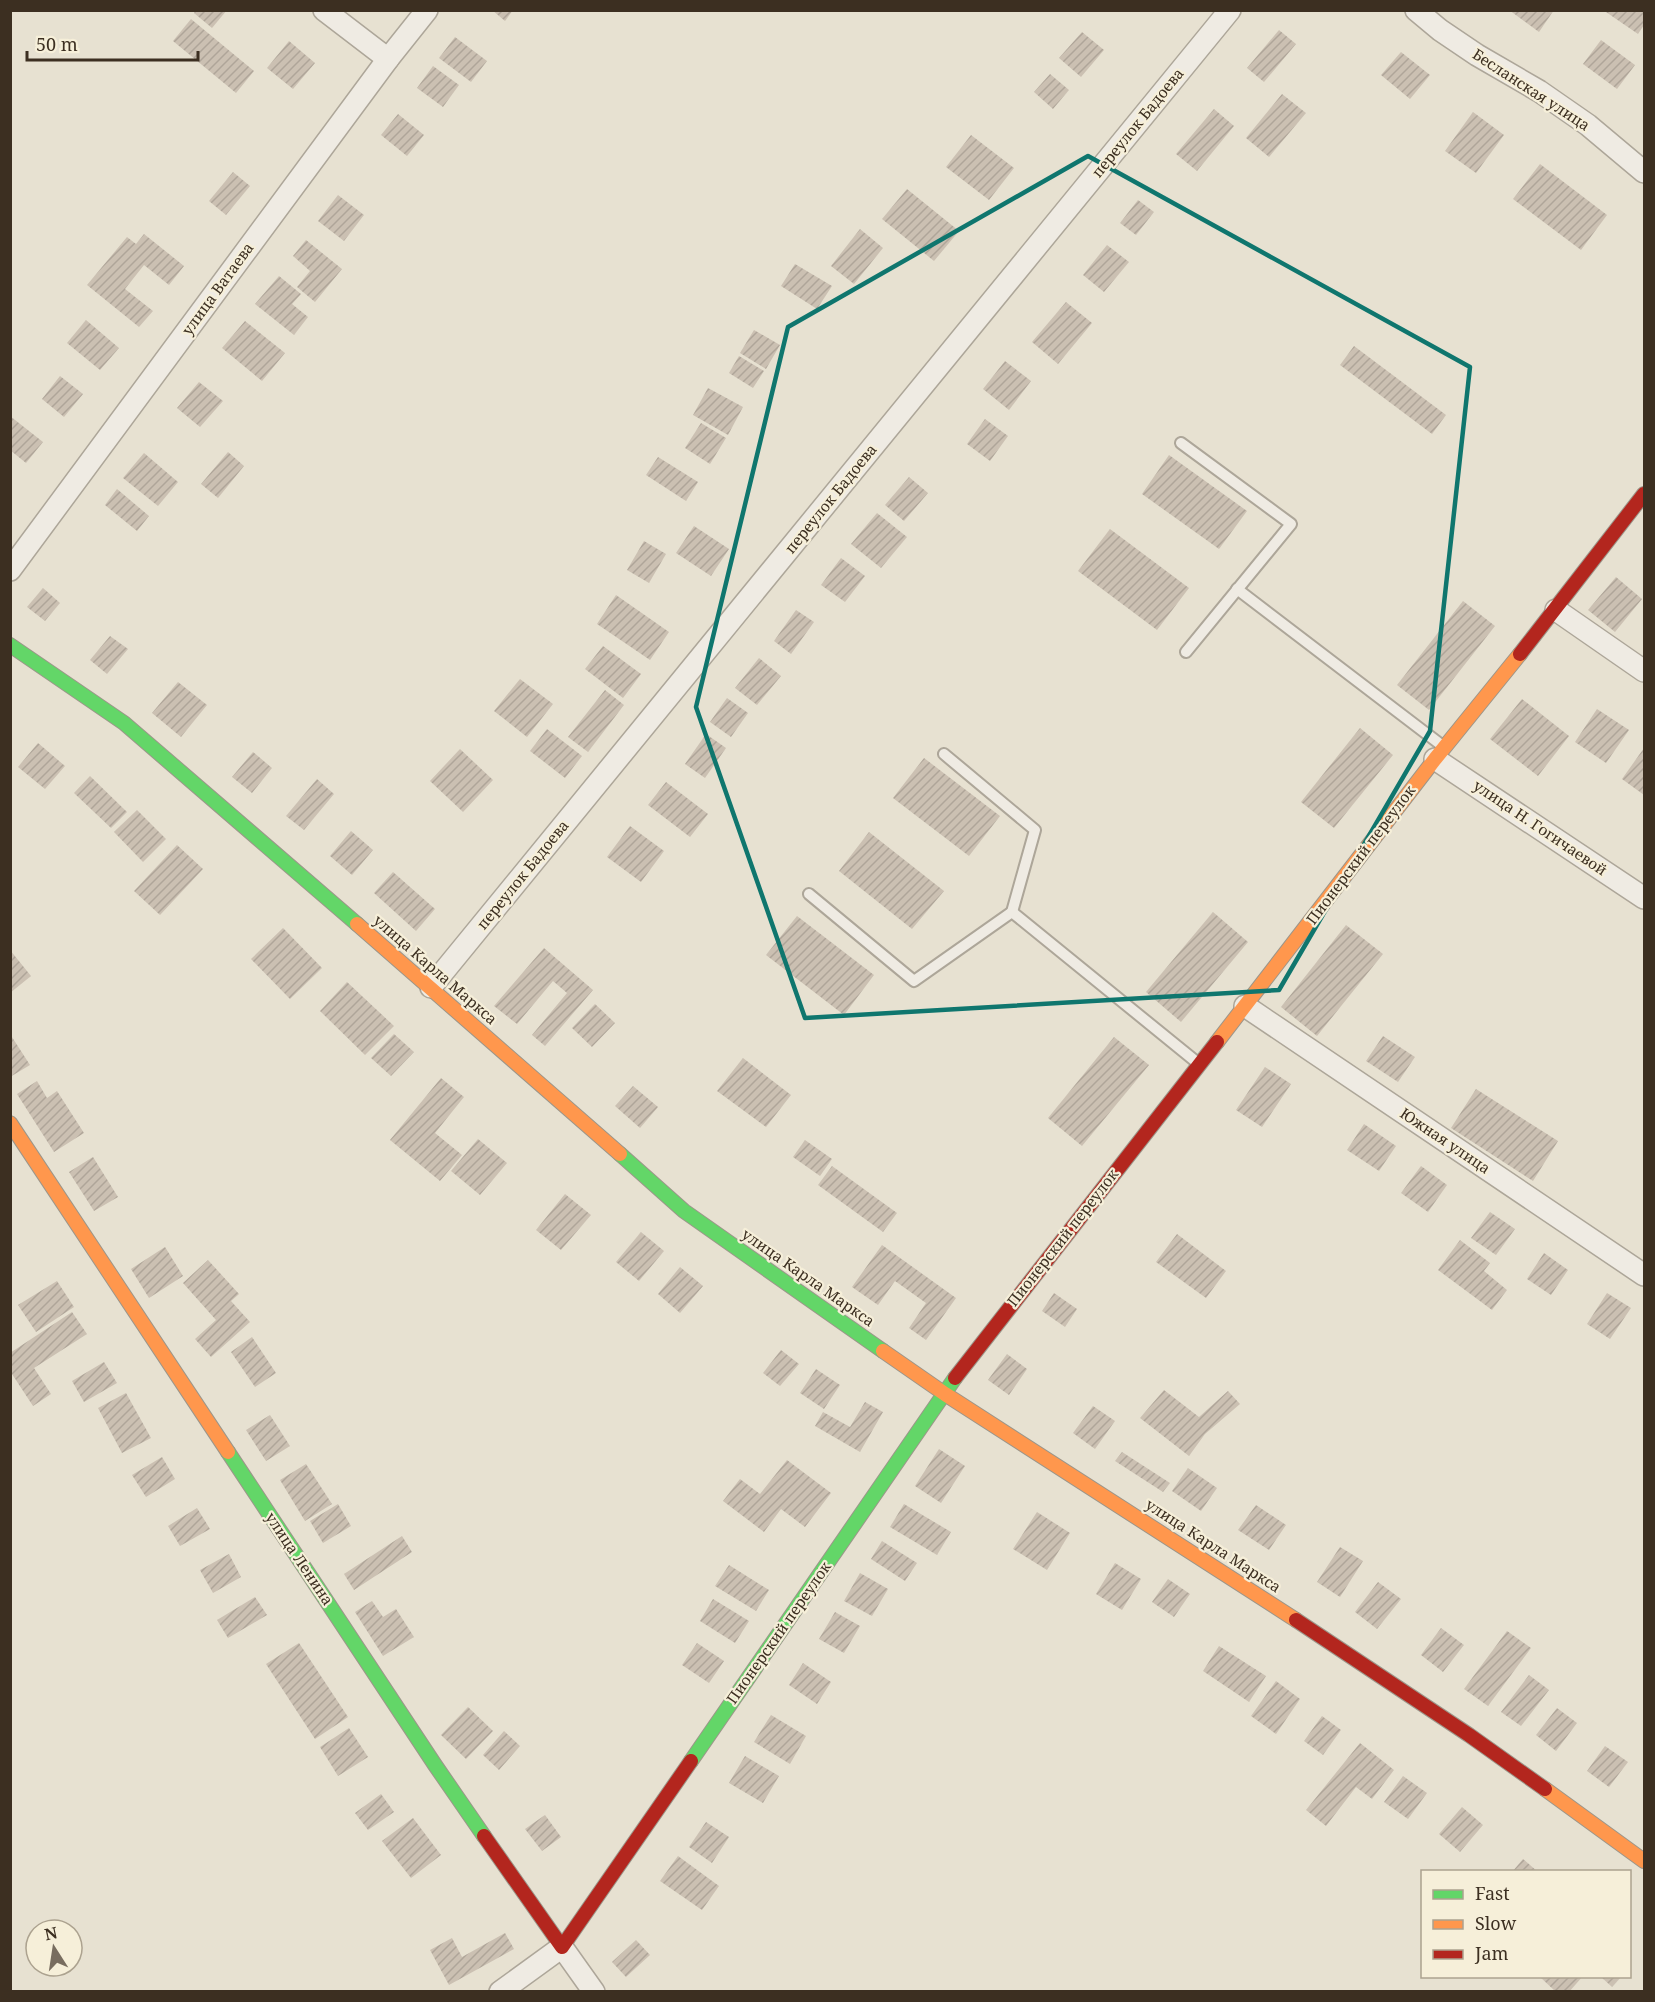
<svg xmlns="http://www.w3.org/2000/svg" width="1655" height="2002" font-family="'Noto Serif',serif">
	<defs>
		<pattern id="building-hatch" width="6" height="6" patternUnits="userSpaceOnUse" patternTransform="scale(1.5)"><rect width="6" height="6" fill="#cbc0b2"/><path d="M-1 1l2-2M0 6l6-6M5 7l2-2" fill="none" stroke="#afa599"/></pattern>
	</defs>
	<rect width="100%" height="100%" fill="#e7e1d1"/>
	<g fill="url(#building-hatch)">
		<path d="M196 10H227L212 28 194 13Z"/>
		<path d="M492 10H513L505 21Z"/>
		<path d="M1509 10H1554L1539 32Z"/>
		<path d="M1603 10H1644V25L1638 34Z"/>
		<path d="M191 19 254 71 236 93 173 41Z"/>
		<path d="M1279 30 1296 44 1264 82 1247 68Z"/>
		<path d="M1082 32 1104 50 1081 77 1059 58Z"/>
		<path d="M455 37 487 61 471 82 439 58Z"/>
		<path d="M1601 40 1635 65 1617 89 1583 64Z"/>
		<path d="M289 41 315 63 293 89 267 68Z"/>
		<path d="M1401 52 1430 75 1410 99 1381 75Z"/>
		<path d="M433 66 459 85 443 107 417 88Z"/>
		<path d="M1050 74 1069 90 1053 109 1034 92Z"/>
		<path d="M1282 94 1306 113 1269 157 1246 138Z"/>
		<path d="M1214 109 1234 126 1197 171 1176 154Z"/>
		<path d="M1473 112 1504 135 1476 173 1445 151Z"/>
		<path d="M398 114 424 135 407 156 381 135Z"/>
		<path d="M971 135 1014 168 989 200 946 167Z"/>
		<path d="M1540 164 1607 215 1581 250 1513 199Z"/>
		<path d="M233 172 250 186 226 215 209 201Z"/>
		<path d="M907 189 959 231 934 261 882 219Z"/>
		<path d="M338 195 364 215 344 241 318 221Z"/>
		<path d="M1138 200 1154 212 1136 235 1120 223Z"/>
		<path d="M860 229 883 248 854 284 831 266Z"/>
		<path d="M144 234 184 266 169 285 144 265 125 289 153 311 139 327 87 285 127 237 136 244Z"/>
		<path d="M306 240 342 269 315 302 297 287 310 271 293 256Z"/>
		<path d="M1107 245 1129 262 1104 292 1083 275Z"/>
		<path d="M795 264 832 286 817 309 781 286Z"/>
		<path d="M279 276 301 294 292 304 308 317 294 335 255 304Z"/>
		<path d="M1066 302 1092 323 1058 364 1032 342Z"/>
		<path d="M86 320 119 348 100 370 67 343Z"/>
		<path d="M245 321 285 353 262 381 222 348Z"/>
		<path d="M754 330 780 345 766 369 740 353Z"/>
		<path d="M1354 346 1446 415 1432 434 1340 365Z"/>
		<path d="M739 356 764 371 753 388 729 373Z"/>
		<path d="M1005 361 1031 381 1009 410 983 389Z"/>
		<path d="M60 376 83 394 64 417 42 399Z"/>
		<path d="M199 382 223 401 200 427 177 408Z"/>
		<path d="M708 388 743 407 728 435 693 415Z"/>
		<path d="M10 416 43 442 26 463 10 450Z"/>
		<path d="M985 419 1008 436 990 461 967 444Z"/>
		<path d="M701 423 726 438 710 464 685 448Z"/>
		<path d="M228 452 244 466 218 498 201 484Z"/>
		<path d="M144 453 178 482 158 506 123 478Z"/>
		<path d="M1169 455 1247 511 1219 549 1142 494Z"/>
		<path d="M658 457 698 482 686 501 646 475Z"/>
		<path d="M909 477 928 493 904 521 885 505Z"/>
		<path d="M117 489 149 516 137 531 105 505Z"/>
		<path d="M877 513 907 537 881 568 851 544Z"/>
		<path d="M694 526 729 549 711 576 676 553Z"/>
		<path d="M1110 529 1189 588 1157 630 1078 571Z"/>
		<path d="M644 541 666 554 649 583 627 570Z"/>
		<path d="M841 558 865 576 845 602 821 585Z"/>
		<path d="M1616 577 1642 599 1615 632 1588 610Z"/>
		<path d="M43 588 60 603 45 621 27 607Z"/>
		<path d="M616 595 669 632 650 660 597 624Z"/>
		<path d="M1463 601 1495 626 1429 710 1397 685Z"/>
		<path d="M796 610 814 622 791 654 774 641Z"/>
		<path d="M110 636 128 649 107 674 90 660Z"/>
		<path d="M603 646 641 674 623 698 585 669Z"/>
		<path d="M759 658 781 676 757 705 735 688Z"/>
		<path d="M520 679 553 704 527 737 494 711Z"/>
		<path d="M178 682 207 705 181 737 152 713Z"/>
		<path d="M605 690 624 705 588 752 568 737Z"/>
		<path d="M727 698 748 713 731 737 710 722Z"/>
		<path d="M1522 699 1569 736 1538 776 1490 739Z"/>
		<path d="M1597 709 1629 730 1606 763 1575 742Z"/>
		<path d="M1360 728 1393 755 1334 828 1301 802Z"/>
		<path d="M547 729 582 756 565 778 530 751Z"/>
		<path d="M706 734 726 748 705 778 685 764Z"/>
		<path d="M38 743 65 766 45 789 18 767Z"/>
		<path d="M1644 748V795L1622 779Z"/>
		<path d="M460 749 493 780 463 812 430 781Z"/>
		<path d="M253 752 272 768 252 793 232 777Z"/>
		<path d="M924 758 1000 816 969 856 893 798Z"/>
		<path d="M90 776 127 812 111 828 74 793Z"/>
		<path d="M317 779 334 794 304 830 286 816Z"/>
		<path d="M666 782 708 814 690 837 648 805Z"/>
		<path d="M137 810 166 839 143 862 114 832Z"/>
		<path d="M630 826 664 851 641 882 607 857Z"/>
		<path d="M351 831 373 850 352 875 330 856Z"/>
		<path d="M869 832 944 891 912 929 839 871Z"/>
		<path d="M177 845 203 869 160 915 134 891Z"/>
		<path d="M393 872 435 909 416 931 374 893Z"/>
		<path d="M1213 912 1248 942 1181 1022 1146 992Z"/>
		<path d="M797 916 874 975 844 1015 766 955Z"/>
		<path d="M1346 925 1383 954 1317 1036 1281 1007Z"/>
		<path d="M283 928 322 968 290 999 251 959Z"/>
		<path d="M544 948 593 990 545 1046 532 1035 567 993 553 981 517 1024 494 1006Z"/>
		<path d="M10 950 31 976 10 993Z"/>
		<path d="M347 982 394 1026 365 1055 320 1011Z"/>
		<path d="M595 1004 615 1023 592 1047 572 1028Z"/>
		<path d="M10 1034 30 1065 10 1077Z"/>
		<path d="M394 1034 414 1052 391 1076 371 1058Z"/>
		<path d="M1383 1036 1415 1057 1398 1082 1366 1061Z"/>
		<path d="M1114 1037 1149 1065 1082 1146 1048 1118Z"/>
		<path d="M743 1058 791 1095 766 1127 717 1091Z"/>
		<path d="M1265 1067 1291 1084 1262 1127 1236 1110Z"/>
		<path d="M441 1078 464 1097 435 1133 462 1155 440 1181 390 1140Z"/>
		<path d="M37 1081 47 1098 57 1091 84 1133 54 1152 17 1094Z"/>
		<path d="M633 1086 658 1107 640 1128 615 1106Z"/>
		<path d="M1476 1089 1558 1141 1533 1181 1451 1128Z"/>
		<path d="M1364 1124 1396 1146 1379 1171 1347 1150Z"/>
		<path d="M478 1139 507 1163 480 1195 451 1171Z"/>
		<path d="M805 1140 832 1159 820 1176 793 1157Z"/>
		<path d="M93 1157 118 1197 94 1211 69 1172Z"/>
		<path d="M832 1166 897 1213 883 1232 818 1185Z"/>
		<path d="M1421 1166 1447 1185 1428 1212 1401 1193Z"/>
		<path d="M565 1194 591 1215 561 1250 536 1230Z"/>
		<path d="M1490 1212 1515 1229 1496 1255 1471 1238Z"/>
		<path d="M641 1232 664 1251 639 1281 616 1262Z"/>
		<path d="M1177 1234 1226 1271 1206 1298 1156 1262Z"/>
		<path d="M1460 1240 1490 1263 1484 1271 1507 1290 1492 1310 1438 1270Z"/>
		<path d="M882 1245 956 1298 926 1340 909 1328 926 1303 895 1281 878 1305 852 1287Z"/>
		<path d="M165 1247 183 1276 149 1298 131 1269Z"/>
		<path d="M1544 1253 1568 1270 1551 1295 1527 1279Z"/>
		<path d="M208 1260 239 1294 231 1301 250 1322 211 1357 195 1339 216 1320 183 1283Z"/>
		<path d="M680 1267 703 1286 680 1313 658 1294Z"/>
		<path d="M57 1281 74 1307 36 1332 18 1305Z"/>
		<path d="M1054 1293 1077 1309 1065 1327 1042 1311Z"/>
		<path d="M1607 1293 1631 1308 1610 1339 1587 1324Z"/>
		<path d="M72 1312 87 1334 34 1368 51 1394 33 1406 10 1371V1353Z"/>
		<path d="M252 1337 276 1373 255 1387 231 1352Z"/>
		<path d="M781 1350 799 1364 780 1386 763 1373Z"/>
		<path d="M1007 1354 1027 1369 1009 1395 988 1380Z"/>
		<path d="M104 1362 117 1383 84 1402 72 1381Z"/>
		<path d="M816 1369 840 1385 824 1409 800 1393Z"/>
		<path d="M1164 1390 1199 1417 1228 1391 1240 1404 1205 1434 1189 1456 1140 1418Z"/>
		<path d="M126 1393 151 1438 122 1453 98 1408Z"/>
		<path d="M865 1402 883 1412 860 1452 815 1426 823 1412 850 1427Z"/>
		<path d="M1093 1406 1115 1421 1095 1449 1073 1433Z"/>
		<path d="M270 1415 290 1446 266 1461 246 1430Z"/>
		<path d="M939 1449 965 1466 941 1503 915 1486Z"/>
		<path d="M1122 1452 1170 1483 1163 1492 1115 1461Z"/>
		<path d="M162 1457 175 1479 146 1497 132 1475Z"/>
		<path d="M787 1460 831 1493 805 1527 781 1509 764 1532 723 1501 740 1479 760 1494Z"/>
		<path d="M306 1464 332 1504 305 1521 280 1480Z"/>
		<path d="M1188 1468 1217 1488 1201 1511 1172 1491Z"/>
		<path d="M338 1504 351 1526 323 1543 310 1521Z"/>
		<path d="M904 1504 951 1532 937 1555 890 1527Z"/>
		<path d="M1256 1505 1286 1525 1269 1550 1238 1530Z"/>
		<path d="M197 1508 210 1529 180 1546 168 1526Z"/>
		<path d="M1037 1512 1070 1533 1047 1570 1013 1549Z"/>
		<path d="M402 1536 412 1552 354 1590 344 1574Z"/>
		<path d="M882 1541 917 1563 905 1581 871 1559Z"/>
		<path d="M1340 1547 1363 1561 1340 1597 1317 1582Z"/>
		<path d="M229 1554 241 1577 213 1593 200 1570Z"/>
		<path d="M1115 1563 1141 1579 1122 1610 1096 1594Z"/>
		<path d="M729 1565 769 1590 756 1611 715 1586Z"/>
		<path d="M860 1573 888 1589 872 1616 844 1601Z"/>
		<path d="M1168 1579 1190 1594 1174 1617 1152 1602Z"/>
		<path d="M1378 1582 1401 1599 1377 1629 1355 1612Z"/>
		<path d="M255 1597 267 1615 228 1638 217 1620Z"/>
		<path d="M713 1599 749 1621 735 1643 700 1621Z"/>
		<path d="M372 1601 383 1617 396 1609 414 1637 383 1656 355 1612Z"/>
		<path d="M835 1612 860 1626 844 1653 819 1639Z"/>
		<path d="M1441 1628 1464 1645 1443 1672 1421 1655Z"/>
		<path d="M1507 1631 1531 1648 1488 1706 1464 1689Z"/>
		<path d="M299 1643 348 1717 315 1739 266 1664Z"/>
		<path d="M697 1643 724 1661 709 1683 682 1665Z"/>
		<path d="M1219 1646 1266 1676 1249 1702 1203 1671Z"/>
		<path d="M803 1663 831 1682 817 1704 789 1685Z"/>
		<path d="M1529 1675 1549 1690 1521 1726 1501 1712Z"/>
		<path d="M1276 1681 1300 1699 1276 1734 1251 1716Z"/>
		<path d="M468 1707 493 1731 466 1759 441 1735Z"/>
		<path d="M1557 1708 1577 1723 1556 1751 1536 1735Z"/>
		<path d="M771 1715 806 1736 790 1764 754 1742Z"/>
		<path d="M1322 1716 1341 1730 1323 1755 1304 1741Z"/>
		<path d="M349 1728 368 1757 338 1776 320 1747Z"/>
		<path d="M504 1731 520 1746 499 1770 483 1755Z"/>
		<path d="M1360 1743 1394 1770 1372 1799 1356 1787 1326 1826 1306 1810Z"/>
		<path d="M1605 1746 1628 1762 1609 1787 1587 1771Z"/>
		<path d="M745 1756 779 1776 763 1803 729 1783Z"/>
		<path d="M1403 1776 1427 1793 1408 1819 1384 1802Z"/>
		<path d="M381 1794 394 1812 368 1830 355 1813Z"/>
		<path d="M1462 1807 1483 1825 1460 1852 1439 1834Z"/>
		<path d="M545 1815 561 1837 542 1851 525 1829Z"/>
		<path d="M413 1818 441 1855 411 1878 382 1841Z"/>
		<path d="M706 1822 729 1837 712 1863 689 1847Z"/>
		<path d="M678 1856 719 1886 702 1910 660 1881Z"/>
		<path d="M1523 1859 1538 1872H1512Z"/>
		<path d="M505 1933 514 1949 449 1985 430 1950 452 1938 462 1957Z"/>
		<path d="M636 1940 650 1955 626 1977 612 1962Z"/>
		<path d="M1539 1976H1583L1569 1992H1556Z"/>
		<path d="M1600 1976H1622L1612 1987Z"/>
	</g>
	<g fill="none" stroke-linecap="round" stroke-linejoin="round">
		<g stroke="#ada699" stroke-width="14">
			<g id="lane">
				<path d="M1181 443 1291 524 1186 652"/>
				<path d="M1237 589 1444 747"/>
				<path d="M944 754 1035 830 1012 912"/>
				<path d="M809 894 914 981 1012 912 1199 1064"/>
			</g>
		</g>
		<g stroke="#ada699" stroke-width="24">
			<g id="street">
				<path d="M324 10 388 59"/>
				<path d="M1416 10 1440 30 1477 55 1539 91 1588 125 1644 172"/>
				<path d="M10 570 388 59 427 10"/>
				<path d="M1556 610 1644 671"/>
				<path d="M1435 759 1644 898"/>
				<path d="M431 987 1230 10"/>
				<path d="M1245 1006 1644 1275"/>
				<path d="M500 1992 562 1947 594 1992"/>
			</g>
		</g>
		<g stroke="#9c968a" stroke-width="16">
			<g id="fast">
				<path d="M10 645 124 723 357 924"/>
				<path d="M620 1154 684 1211 883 1351"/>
				<path d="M228 1452 435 1765 484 1836"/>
				<path d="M691 1761 955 1378"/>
			</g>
		</g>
		<g stroke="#9c968a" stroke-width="16">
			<g id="slow">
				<path d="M357 924 620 1154"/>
				<path d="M1217 1042 1435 759 1520 654"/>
				<path d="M10 1123 228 1452"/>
				<path d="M883 1351 945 1394 1296 1620"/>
				<path d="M1545 1789 1644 1861"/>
			</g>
		</g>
		<g stroke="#9c968a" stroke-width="16">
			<g id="jam">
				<path d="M1520 654 1644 494"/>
				<path d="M955 1378 1217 1042"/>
				<path d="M1296 1620 1469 1735 1545 1789"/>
				<path d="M484 1836 562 1947 691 1761"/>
			</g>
		</g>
		<use href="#lane" stroke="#efebe3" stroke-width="10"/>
		<use href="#street" stroke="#efebe3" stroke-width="21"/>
		<use href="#fast" stroke="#63d668" stroke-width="14"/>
		<use href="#slow" stroke="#ff974d" stroke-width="14"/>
		<use href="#jam" stroke="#b3261e" stroke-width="14"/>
	</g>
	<path fill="none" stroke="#0f766e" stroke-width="4.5" stroke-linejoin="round" d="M1088 156 1470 367 1430 731 1279 990 805 1018 696 707 788 327Z"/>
	<g text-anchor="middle" stroke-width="4.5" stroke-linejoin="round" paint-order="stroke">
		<g font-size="15" fill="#3c2f21" stroke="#f6efd9">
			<text transform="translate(1531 90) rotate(33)" y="5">Бесланская улица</text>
			<text transform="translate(1138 123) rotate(-51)" y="5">переулок Бадоева</text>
			<text transform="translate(218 289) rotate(-54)" y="5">улица Ватаева</text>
			<text transform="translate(831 499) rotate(-51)" y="5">переулок Бадоева</text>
			<text transform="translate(1540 828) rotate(34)" y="5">улица Н. Гогичаевой</text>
			<text transform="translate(1361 855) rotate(-53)" y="5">Пионерский переулок</text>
			<text transform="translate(523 875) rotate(-51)" y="5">переулок Бадоева</text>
			<text transform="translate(435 970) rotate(41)" y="5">улица Карла Маркса</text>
			<text transform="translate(1445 1141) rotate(34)" y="5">Южная улица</text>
			<text transform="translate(1063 1238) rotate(-52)" y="5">Пионерский переулок</text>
			<text transform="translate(808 1278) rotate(35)" y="5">улица Карла Маркса</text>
			<text transform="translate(1213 1546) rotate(33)" y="5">улица Карла Маркса</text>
			<text transform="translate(299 1559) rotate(56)" y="5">улица Ленина</text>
			<text transform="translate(779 1633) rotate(-55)" y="5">Пионерский переулок</text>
		</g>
	</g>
	<rect width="1655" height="2002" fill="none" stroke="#3c2f21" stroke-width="24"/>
	<rect x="1421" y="1870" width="210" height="108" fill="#f6efd9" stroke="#aca28f" stroke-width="1.5"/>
	<rect x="1433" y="1890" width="30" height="9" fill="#63d668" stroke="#aca28f" stroke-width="1.5"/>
	<text x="1475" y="1900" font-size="18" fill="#3c2f21">Fast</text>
	<rect x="1433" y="1920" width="30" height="9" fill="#ff974d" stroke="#aca28f" stroke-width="1.5"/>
	<text x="1475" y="1930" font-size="18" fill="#3c2f21">Slow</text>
	<rect x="1433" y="1950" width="30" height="9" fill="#b3261e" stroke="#aca28f" stroke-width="1.5"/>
	<text x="1475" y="1960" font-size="18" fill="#3c2f21">Jam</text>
	<g transform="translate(54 1948) rotate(348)"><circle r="28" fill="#f6efd9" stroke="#aca28f" stroke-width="1.5"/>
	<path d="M0-4.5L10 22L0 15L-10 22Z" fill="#786d5f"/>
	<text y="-9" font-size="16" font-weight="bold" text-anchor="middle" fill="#3c2f21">N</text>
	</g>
	<path d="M27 51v9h171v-9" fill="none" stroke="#3c2f21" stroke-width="3"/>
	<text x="36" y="51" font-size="18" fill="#3c2f21" stroke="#f6efd9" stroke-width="4.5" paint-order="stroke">50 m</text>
</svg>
